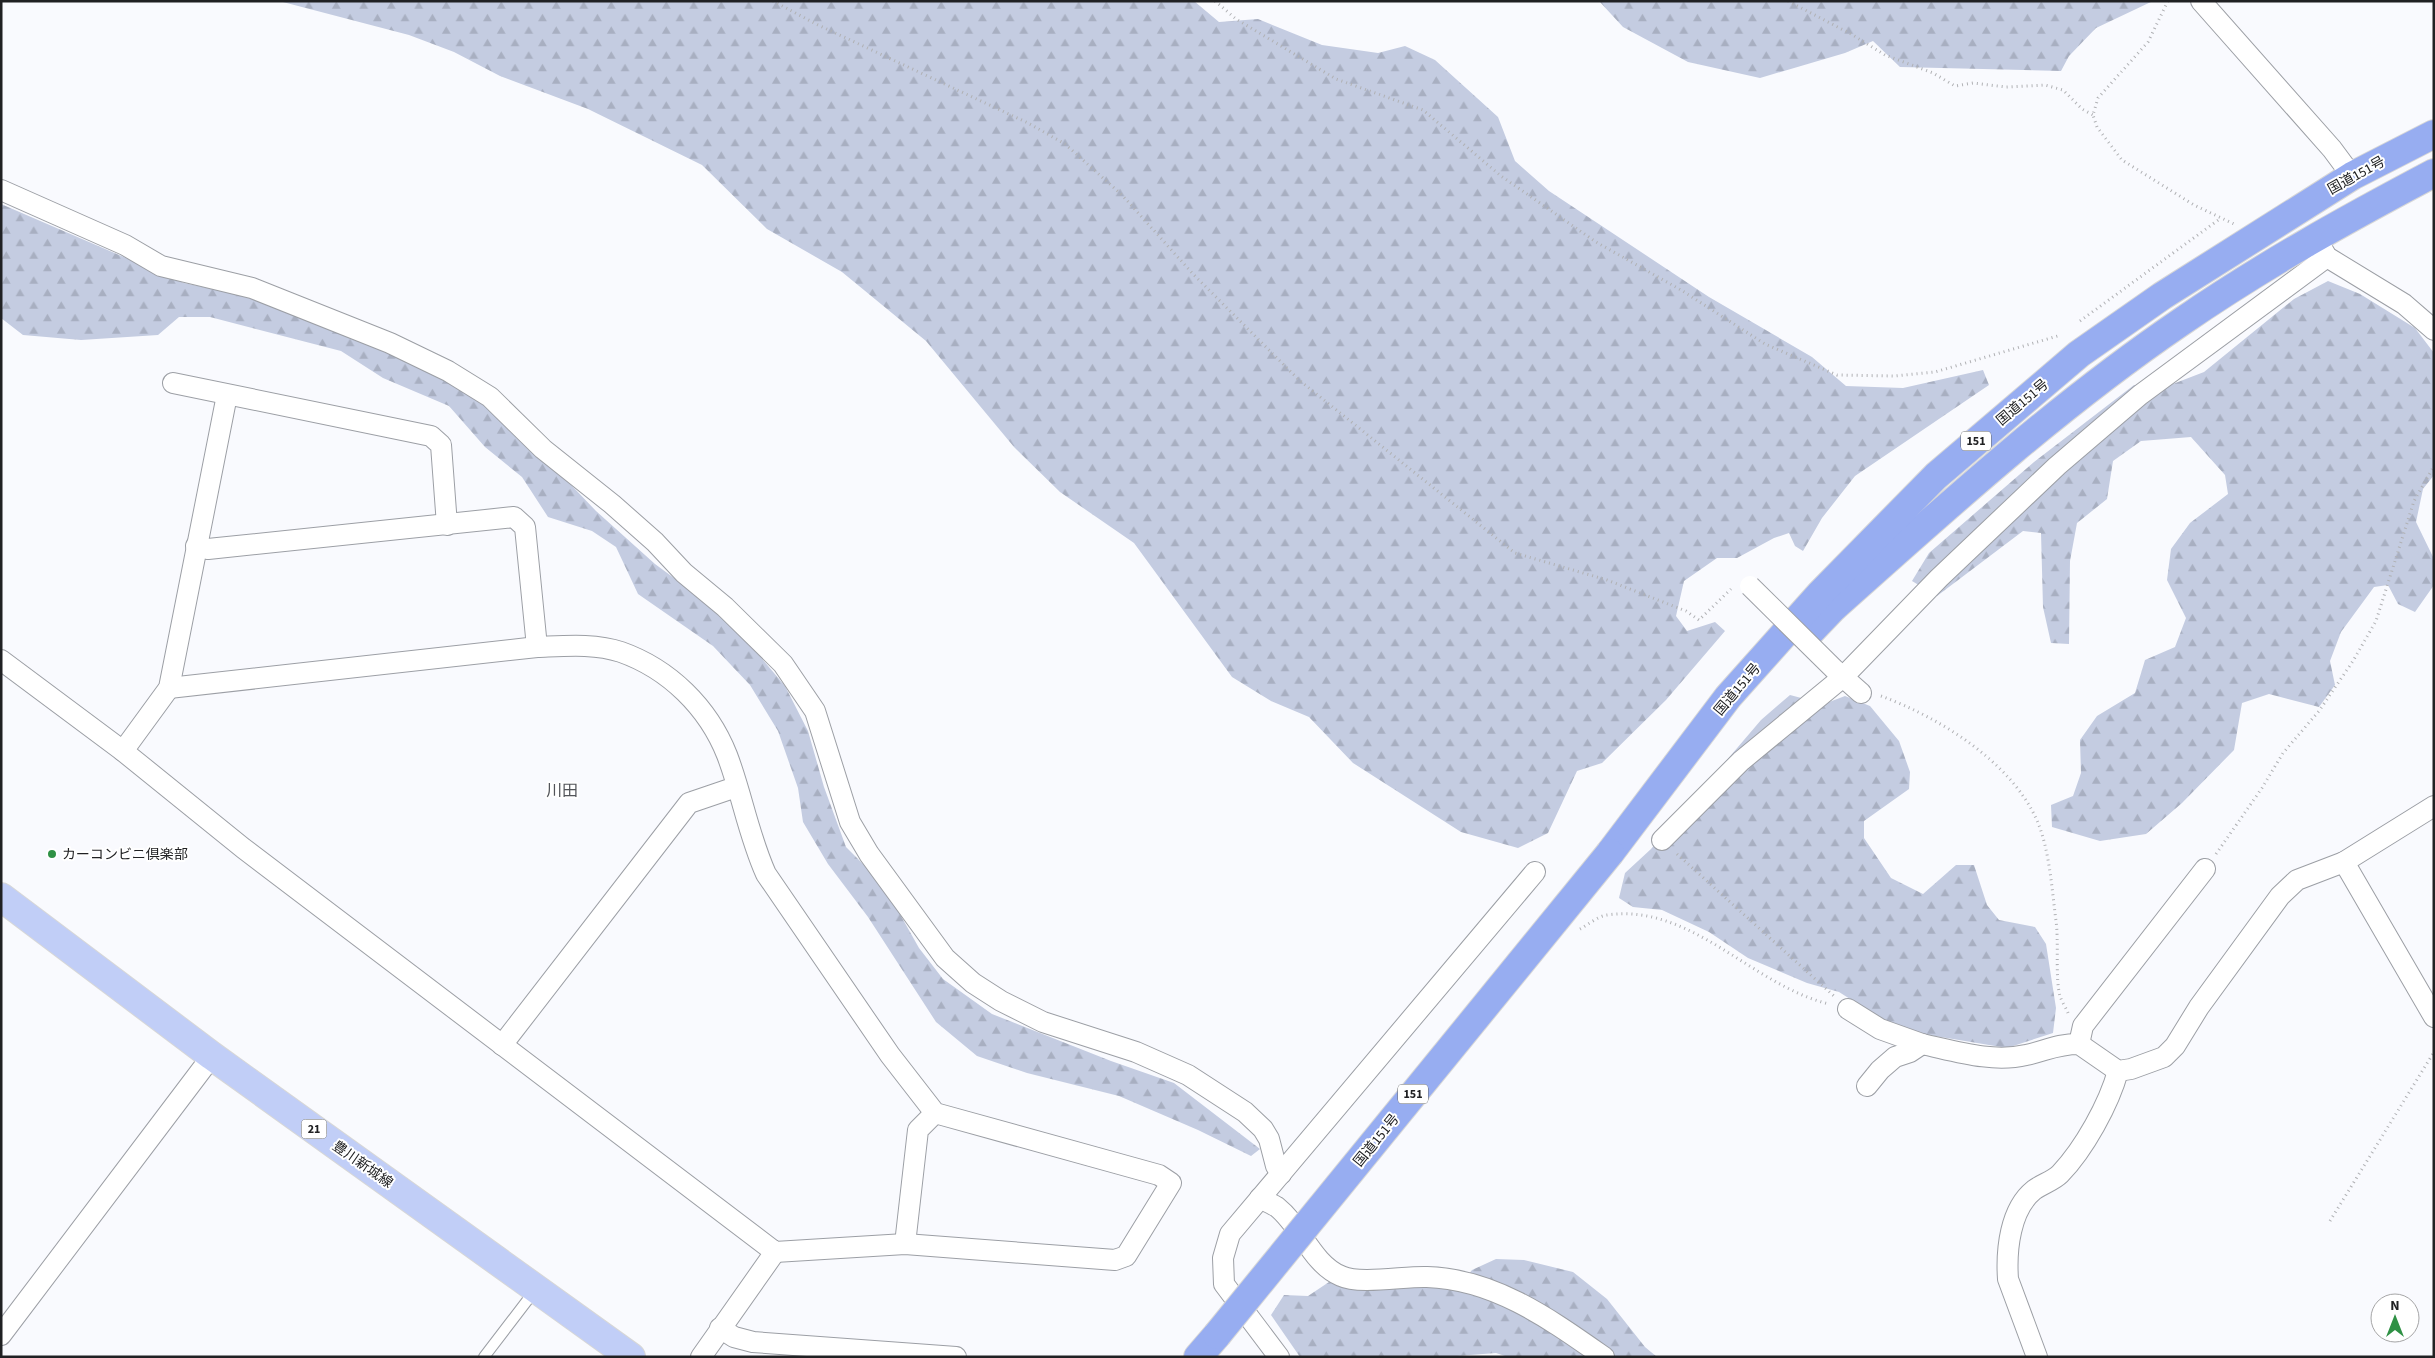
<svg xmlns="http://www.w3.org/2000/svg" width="2435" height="1358" font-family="'Source Sans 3','Noto Sans JP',sans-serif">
	<defs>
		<pattern id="forest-firs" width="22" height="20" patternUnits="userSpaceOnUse" patternTransform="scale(1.25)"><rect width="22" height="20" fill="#c4cce1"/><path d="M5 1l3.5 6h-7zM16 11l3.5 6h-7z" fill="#a8afc1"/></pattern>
	</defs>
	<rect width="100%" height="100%" fill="#f9fafe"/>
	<g fill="url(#forest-firs)">
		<path d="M279 1H1194L1219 22 1258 19 1322 45 1378 53 1405 46 1435 60 1498 117 1515 161 1549 191 1709 297 1812 357 1846 386 1903 388 1983 370 1989 385 1855 476 1822 518 1803 551 1795 546 1789 533 1774 538 1737 558H1717L1684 581 1676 616 1687 631 1715 622 1725 631 1666 700 1602 763 1577 771 1548 833 1518 848 1461 832 1353 763 1309 717 1271 701 1232 677 1134 543 1060 492 1014 447 926 341 842 272 767 229 702 165 588 109 500 76 454 52 409 35Z"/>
		<path d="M1599 1H2153L2096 28 2069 56 2061 71 1900 67 1873 41 1845 53 1760 78 1688 62 1623 27Z"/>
		<path d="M1 204 184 283 241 295 388 350 489 399 596 511 655 564 727 617 785 686 808 731 824 787 846 847 876 877 892 900 919 948 943 979 992 1014 1111 1061 1174 1083 1260 1149 1251 1156 1198 1130 1119 1096 1027 1073 977 1056 936 1022 868 917 828 864 803 822 798 788 778 731 750 685 713 646 638 594 616 547 592 531 548 517 522 477 485 447 449 406 383 378 341 351 210 317H179L158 335 81 340 23 335 1 318Z"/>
		<path d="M2328 281 2360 294 2415 328 2434 353V475L2423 489 2416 522 2434 559V585L2415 612 2398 604 2388 585 2374 587 2341 632 2330 661 2335 685 2319 707 2269 694 2242 703 2234 750 2182 803 2146 834 2100 841 2052 827 2051 805 2073 796 2081 773 2080 740 2097 716 2135 693 2145 660 2175 647 2186 618 2167 580 2171 549 2190 523 2228 494 2225 475 2191 437 2141 441 2113 461 2107 499 2077 523 2070 561 2069 644 2051 643 2043 607 2041 533 2023 531 1937 596 1912 581 1929 553 2034 462 2134 385 2165 387 2204 372 2294 299Z"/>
		<path d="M1790 695 1824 704 1845 696 1870 706 1899 741 1910 772 1909 789 1864 821V838L1891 878 1923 894 1956 865H1974L1987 905 1999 920 2035 927 2046 944 2056 1008 2053 1033 2007 1048 1899 1030 1839 992 1807 983 1748 958 1709 932 1662 910 1633 907 1619 898 1625 873 1651 849 1761 720Z"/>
		<path d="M1496 1259 1524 1260 1573 1272 1607 1299 1645 1347 1657 1357H1508L1496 1353 1444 1357H1300L1271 1315 1284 1295 1308 1296 1329 1282 1461 1284 1472 1270Z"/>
	</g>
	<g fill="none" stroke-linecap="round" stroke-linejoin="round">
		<g stroke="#9c9fa5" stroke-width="12">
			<path id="lane" d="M484 1357 536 1289"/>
		</g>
		<g stroke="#9c9fa5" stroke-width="22">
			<g id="street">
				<path d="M2201 1 2332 149 2352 176"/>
				<path d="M1 190 125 245 161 266 252 288 390 343 448 371 490 397 543 449 612 504 655 542 684 573 725 607 783 664 815 711 850 822 869 854 945 958 973 983 1001 1001 1043 1022 1136 1052 1188 1075 1245 1112 1263 1129 1269 1139 1276 1166 1281 1174"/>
				<path d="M2320 245 2327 257 2404 304 2434 330"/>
				<path d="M173 383 431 436 441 445 447 525"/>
				<path d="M196 546 208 549 514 517 525 527 537 647"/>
				<path d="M1 660 123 751 243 848 775 1252 905 1244 1115 1260 1126 1256 1171 1183 1159 1175 935 1113 890 1055 766 874C748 834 742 794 727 755 708 707 669 669 621 652 595 643 564 646 537 647L169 688"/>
				<path d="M1835 670 1861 693"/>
				<path d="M123 751 169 688 227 395"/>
				<path d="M1662 840 1741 761 1843 677 1939 578 2057 466 2140 395 2327 257"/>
				<path d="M2344 862 2434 1017"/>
				<path d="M1848 1009 1880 1029 1922 1044"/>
				<path d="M2079 1044 2083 1026 2205 869"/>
				<path d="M502 1045 689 803 736 787"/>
				<path d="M1867 1086 1880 1070 1895 1057 1910 1052 1922 1044C1955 1051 1992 1063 2026 1055 2046 1051 2056 1044 2079 1044L2118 1071 2131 1069 2164 1057 2175 1046 2199 1007 2280 896 2297 880 2344 862 2434 806"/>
				<path d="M1260 1198C1265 1201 1272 1204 1277 1207 1301 1226 1312 1264 1341 1276 1360 1285 1405 1276 1427 1277 1495 1279 1551 1320 1604 1357"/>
				<path d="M905 1244 918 1130 935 1113"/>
				<path d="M720 1328 734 1337 753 1342 956 1357"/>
				<path d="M1 1335 212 1056"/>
				<path d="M701 1357 775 1252"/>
				<path d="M1279 1357 1224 1284 1223 1258 1230 1234 1535 872"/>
				<path d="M2037 1357 2008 1279C2006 1250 2010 1209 2034 1190 2042 1184 2053 1181 2060 1174 2084 1149 2109 1104 2118 1071"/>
			</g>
		</g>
		<g stroke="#d7d7d7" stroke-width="30">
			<path id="primary" d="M1 897 212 1056 631 1357"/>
		</g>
		<g stroke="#d7d7d7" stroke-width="30">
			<g id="highway">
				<path d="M1809 633 1832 609C1944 509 2056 407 2181 322 2262 266 2347 219 2434 173"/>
				<path d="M1610 853 1728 697 1820 594 1936 476 2079 354 2162 296 2352 176 2434 134"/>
				<path d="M1198 1357 1217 1335"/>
			</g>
		</g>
		<g stroke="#b0b1b4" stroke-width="3" stroke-dasharray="1 4" stroke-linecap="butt">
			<path d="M773 1 816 24 1028 123 1065 144 1122 195 1193 274 1299 380 1515 553 1607 580 1686 611 1699 620 1731 589"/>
			<path d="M1215 1 1236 19 1336 79 1423 110 1501 176 1596 242 1681 290 1765 344 1837 375 1894 376 1935 372 2061 335"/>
			<path d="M1788 1 1851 34 1885 55 1933 73 1955 86 1973 83 2006 87 2045 85 2063 90 2082 109 2093 115"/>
			<path d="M2168 1 2148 42 2098 98 2093 115 2097 127 2122 160 2194 205 2234 224"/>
			<path d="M2080 321 2221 218"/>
			<path d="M1881 696C1941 718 2017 765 2040 828 2050 857 2052 890 2056 921 2059 941 2055 978 2060 996 2062 1002 2066 1008 2068 1013"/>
			<path d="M1677 854 1834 996"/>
			<path d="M2216 854 2262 788 2283 753 2319 711 2353 661 2376 621 2414 501 2434 466"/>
			<path d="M1580 929C1588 925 1598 916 1607 915 1692 903 1751 985 1829 1004"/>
			<path d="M2330 1221 2434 1052"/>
		</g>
		<use href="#lane" stroke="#fff" stroke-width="10"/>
		<use href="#street" stroke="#fff" stroke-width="20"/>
		<use href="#primary" stroke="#c1cef7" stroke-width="28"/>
		<use href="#highway" stroke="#97adf1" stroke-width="28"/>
		<g stroke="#9c9fa5" stroke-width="22" stroke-linecap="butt">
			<path id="street-bridge" d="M1750 586 1834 669"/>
		</g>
		<g stroke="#d7d7d7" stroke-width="30" stroke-linecap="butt">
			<path id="highway-bridge" d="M1217 1335 1610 853"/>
		</g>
		<use href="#street-bridge" stroke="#fff" stroke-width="20"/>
		<use href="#highway-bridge" stroke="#97adf1" stroke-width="28"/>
	</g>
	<circle fill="#2f9145" stroke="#fff" stroke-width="2" cx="52" cy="854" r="5"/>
	<g text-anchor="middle" stroke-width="4" stroke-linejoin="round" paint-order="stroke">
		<g fill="#fff" stroke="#636465" stroke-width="1">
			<rect x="1961" y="431.5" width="30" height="19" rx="4"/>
			<rect x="1398" y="1084.5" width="30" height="19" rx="4"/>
			<rect x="301.5" y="1119.5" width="25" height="19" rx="4"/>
		</g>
		<g font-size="12" font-weight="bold" fill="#202123">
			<text x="1976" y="445">151</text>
			<text x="1413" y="1098">151</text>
			<text x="314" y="1133">21</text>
		</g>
		<g font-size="14" fill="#202123" stroke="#fff">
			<text transform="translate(2356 175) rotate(-29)" y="5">国道151号</text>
			<text transform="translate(2022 402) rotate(-40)" y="5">国道151号</text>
			<text transform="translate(1737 689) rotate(-50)" y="5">国道151号</text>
			<text transform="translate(1376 1140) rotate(-51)" y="5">国道151号</text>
			<text transform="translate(363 1164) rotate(35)" y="5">豊川新城線</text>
		</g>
		<g font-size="14" fill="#202123" stroke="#fff" text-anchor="start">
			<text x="62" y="859">カーコンビニ倶楽部</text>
		</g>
		<g font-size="16" fill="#525459" stroke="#fff">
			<text x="562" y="796">川田</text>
		</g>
	</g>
	<rect width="2435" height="1358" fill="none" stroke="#202123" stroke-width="5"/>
	<g transform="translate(2395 1318)"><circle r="24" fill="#ffffff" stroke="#a6a6a7"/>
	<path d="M0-4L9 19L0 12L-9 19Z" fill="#2f9145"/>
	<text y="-8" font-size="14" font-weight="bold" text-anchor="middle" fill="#202123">N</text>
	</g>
</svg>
